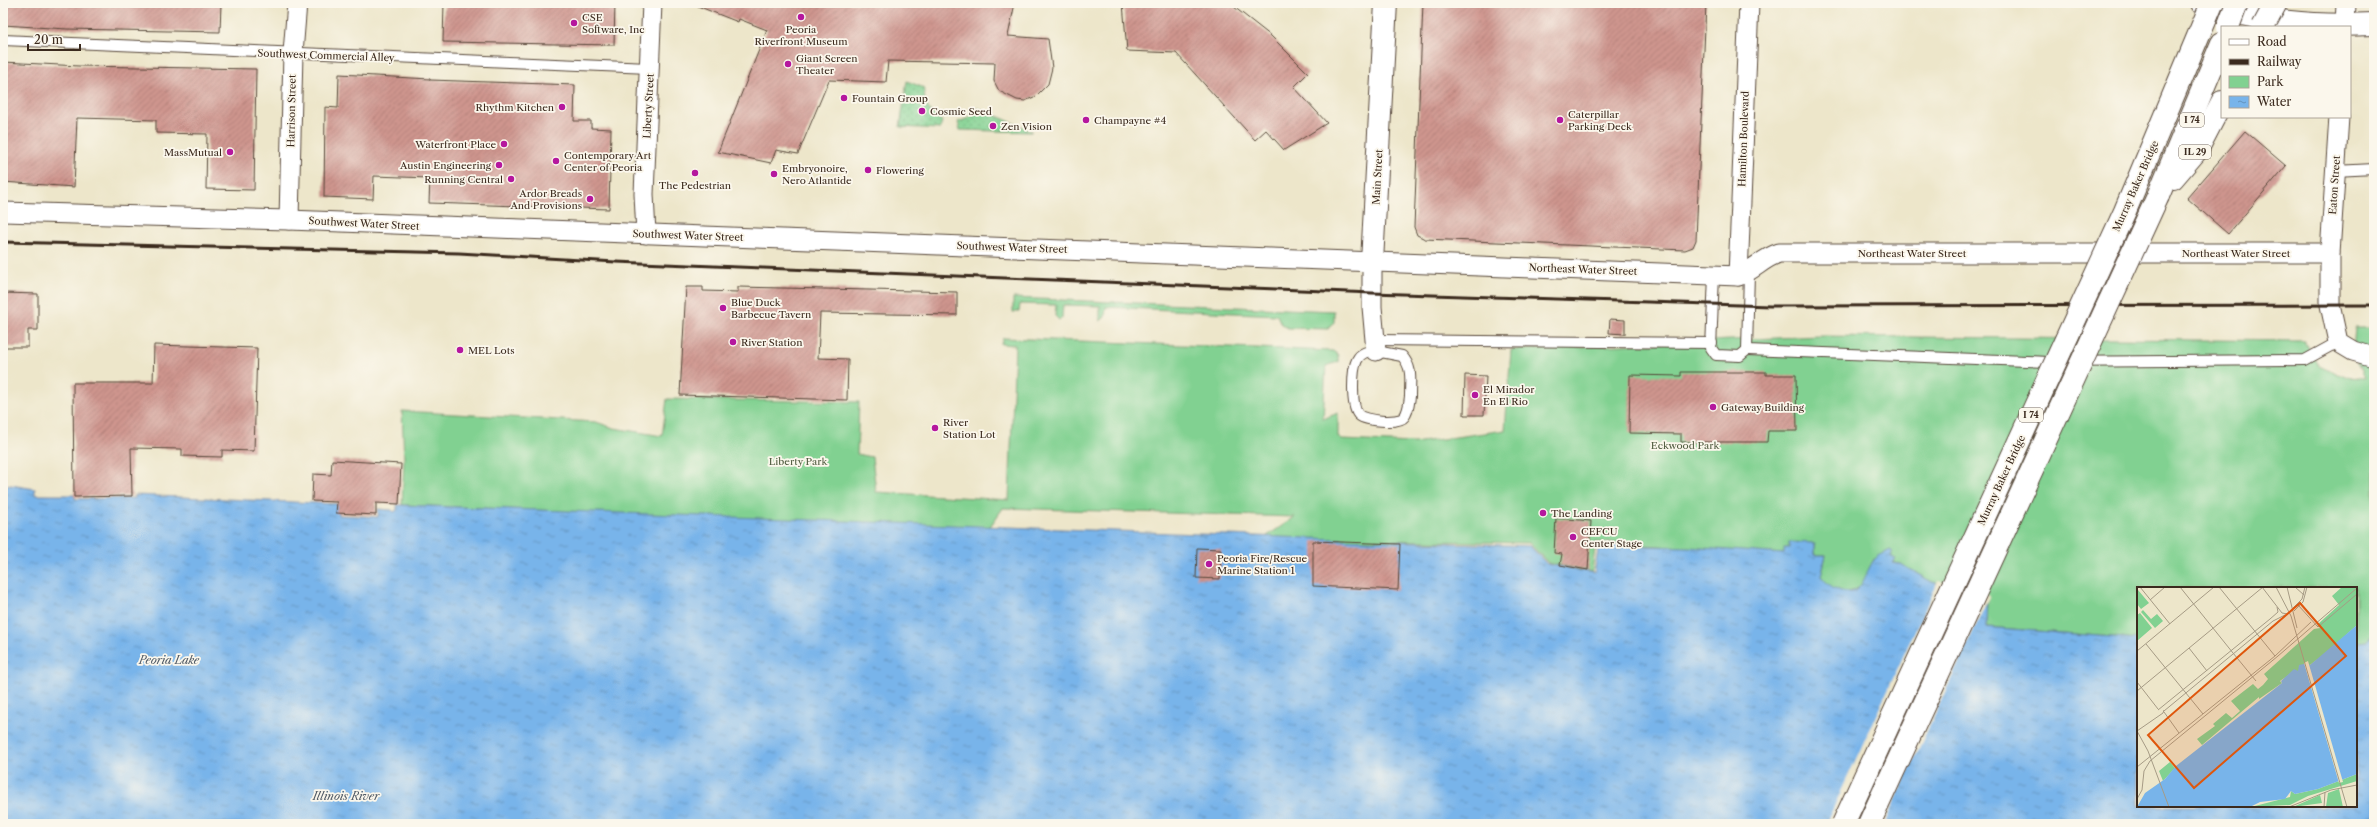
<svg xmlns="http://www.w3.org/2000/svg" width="2377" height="827" font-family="'Libre Caslon Text',serif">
	<defs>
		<pattern id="garden-dots" width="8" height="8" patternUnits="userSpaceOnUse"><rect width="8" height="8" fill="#81d191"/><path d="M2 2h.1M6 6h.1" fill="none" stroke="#6baa76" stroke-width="1.8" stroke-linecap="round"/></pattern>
		<pattern id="water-ripples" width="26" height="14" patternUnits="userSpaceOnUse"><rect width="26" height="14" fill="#78b4ea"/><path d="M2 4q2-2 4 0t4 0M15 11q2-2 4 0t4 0" fill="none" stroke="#6493bd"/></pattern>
		<pattern id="building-hatch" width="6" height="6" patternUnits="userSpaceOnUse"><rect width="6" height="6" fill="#cf958e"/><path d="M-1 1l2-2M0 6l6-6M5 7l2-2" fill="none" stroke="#a97a73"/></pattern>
	</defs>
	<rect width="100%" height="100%" fill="#fbf7ec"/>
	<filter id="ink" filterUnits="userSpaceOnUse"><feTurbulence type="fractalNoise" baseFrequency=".025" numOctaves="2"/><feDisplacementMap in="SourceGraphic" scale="8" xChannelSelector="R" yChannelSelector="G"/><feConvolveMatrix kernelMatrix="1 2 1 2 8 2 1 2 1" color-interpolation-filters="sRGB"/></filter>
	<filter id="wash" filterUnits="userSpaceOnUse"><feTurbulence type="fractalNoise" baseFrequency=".012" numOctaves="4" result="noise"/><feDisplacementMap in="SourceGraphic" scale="16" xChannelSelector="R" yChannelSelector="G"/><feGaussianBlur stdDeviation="0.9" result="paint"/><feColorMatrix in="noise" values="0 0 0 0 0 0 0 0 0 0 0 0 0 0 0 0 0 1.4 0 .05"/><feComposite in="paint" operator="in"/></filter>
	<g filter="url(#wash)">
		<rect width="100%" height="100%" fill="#ede6ca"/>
		<g fill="#81d191" stroke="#5e7e58">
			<path d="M1013 298 1334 311V322L1328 329 1288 328 1281 324 1277 315 1106 307 1105 317 1100 321V306L1063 305 1062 318 1059 320 1055 316 1056 305 1020 304 1019 312H1013Z"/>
			<path d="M2355 328H2374V636H2371L2368 641 2356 642V588H2138V639L1986 627 1987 596 1932 582 1900 564 1874 559C1866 576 1862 598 1838 590 1830 587 1826 583 1821 576L1826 555H1815V544L1789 548 1784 554 1596 542 1592 572 1548 563 1529 543 1264 538 1295 517 1003 508 989 528 402 505 404 460 402 411 596 422 614 428 662 436 667 399 859 402 857 454 872 457 876 492 1009 500 1015 345 1001 344 1003 338 1333 351 1338 355V362L1326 366 1323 419 1338 413V437L1342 440 1414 443 1505 430 1511 350 1820 336 2305 341 2317 364 2345 377 2365 378 2353 351Z"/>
		</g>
		<g fill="url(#garden-dots)" stroke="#5e7e58">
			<path d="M907 81 924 88C924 104 928 112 942 121L940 129 900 127Z"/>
			<path d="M978 108 1032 131 1031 132 960 130 958 122 969 118Z"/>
		</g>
		<path fill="url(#water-ripples)" stroke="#5a6f84" d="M11 485 35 489V495H75V499L135 498V495L339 504V515L378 517V509L392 510 394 512 397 510V505H402L1530 546 1547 564 1594 573 1599 545 1688 547 1784 554V548H1789V542L1815 543V555H1826L1821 576C1827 584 1832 587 1841 591 1863 598 1864 573 1874 560 1877 556 1885 553 1890 550L1893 552 1891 556 1895 559 1892 563 1900 564 1932 582 1987 596 1986 627 2138 639V806H2356V642L2368 641 2371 636H2374V824H3V487Z"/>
		<path fill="#ede6ca" d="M1938 581 1988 594 1989 597 1884 824H1826Z"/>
		<g id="blocks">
			<g fill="url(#building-hatch)">
				<path d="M3 3H221L220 32 67 29 3 25Z"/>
				<path d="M444 3H615L614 45 443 42Z"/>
				<path d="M690 3H1015L1008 36 1048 39 1052 68 1048 84 1036 96 1025 101 1017 100 999 91 994 81 995 63 888 61 886 82 829 80 798 154 776 150 771 163 718 152 767 30 739 19 738 22Z"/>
				<path d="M1123 3H1229L1271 36 1308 73 1294 87 1327 123 1284 150 1266 130 1255 140 1176 53 1127 51Z"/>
				<path d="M1423 3H1706L1696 240 1693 247 1685 250 1425 239 1417 235 1414 227Z"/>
				<path d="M3 62 79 66 256 69 254 190 206 189 207 134 156 133V120L77 118 74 187 3 182Z"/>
				<path d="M339 74 430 79V80L575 85 574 121H591V128L611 129 609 209 429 203 430 178 374 176 373 199 324 197 325 107 338 108Z"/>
				<path d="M2245 131 2286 166 2228 234 2187 198Z"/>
				<path d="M686 287H703V291L738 292V287L957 292V315L820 313 818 358 848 359 847 400 680 395Z"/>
				<path d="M3 293 38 294V330H28V347H3Z"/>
				<path d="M1610 319 1625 320V334L1609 333Z"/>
				<path d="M154 345 257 348 254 451 222 450V457L182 456V449L131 448 132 496 74 497 73 383H153Z"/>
				<path d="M1681 372H1766V375H1796L1797 431H1768L1767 442H1681V434L1629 433 1630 375 1681 376Z"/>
				<path d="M1465 375 1486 376 1484 415H1464Z"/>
				<path d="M332 460 401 464 399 504 376 503V515L336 513 337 502 312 501 313 474 331 475Z"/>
				<path d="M1556 518 1591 521 1588 570 1560 565 1562 554 1554 553Z"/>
				<path d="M1313 541 1400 544 1398 590 1313 586Z"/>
				<path d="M1197 548 1221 549 1220 579 1196 578Z"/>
			</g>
		</g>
	</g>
	<g filter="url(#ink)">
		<use href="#blocks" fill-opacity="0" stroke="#564638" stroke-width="1"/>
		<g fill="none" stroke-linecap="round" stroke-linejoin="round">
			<g stroke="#564638" stroke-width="12">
				<g id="lane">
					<path d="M3 40 649 68"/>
					<path d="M2335 171 2374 169"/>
					<path d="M1714 275 1711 348 1716 355 1740 356 1747 350 1749 272"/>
					<path d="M1375 340 1712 343"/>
					<path d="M1747 350 2049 362 2305 360 2338 342"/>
					<path d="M1376 351 1402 356C1413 368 1410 380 1410 396 1409 403 1409 411 1404 417 1399 424 1363 421 1358 414 1351 405 1352 369 1357 360 1361 352 1368 351 1376 351Z"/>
				</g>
			</g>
			<g stroke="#564638" stroke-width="21">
				<g id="street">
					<path d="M2345 27 2346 3"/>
					<path d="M2339 117 2330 253V305L2338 342 2353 351 2374 357"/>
					<path d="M3 212 289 220 1738 276C1753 271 1763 258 1779 253H2330"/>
					<path d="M289 220 293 53 297 3"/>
					<path d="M646 234 644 194 652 3"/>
					<path d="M1372 262V307L1376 351"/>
					<path d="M1738 276 1749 3"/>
				</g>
			</g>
			<g stroke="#564638" stroke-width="24">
				<g id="secondary">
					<path d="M2202 3C2260 22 2313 27 2374 24"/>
					<path d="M1372 262 1386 3"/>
				</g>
			</g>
			<g stroke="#564638" stroke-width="24">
				<g id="highway">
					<path d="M2173 178 2197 150 2222 102"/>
					<path d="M2158 196 2222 43"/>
				</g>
			</g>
			<use href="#lane" stroke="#fff" stroke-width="10"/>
			<use href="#street" stroke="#fff" stroke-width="19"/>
			<use href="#secondary" stroke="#fff" stroke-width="22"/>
			<use href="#highway" stroke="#fff" stroke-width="22"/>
			<path stroke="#3b2a1e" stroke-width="3" d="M3 242 459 253 616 262 1372 293 1770 306 2374 305"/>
			<g stroke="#564638" stroke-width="24" stroke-linecap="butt">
				<g id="highway-bridge">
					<path d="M2228 27 2237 3"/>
					<path d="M2263 27 2276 3"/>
					<path d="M1843 824 2125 211 2212 3"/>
					<path d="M1869 824 2158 196"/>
				</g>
			</g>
			<use href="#highway-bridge" stroke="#fff" stroke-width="22"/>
		</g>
	</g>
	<g fill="#b5179e" stroke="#fbf7ec" stroke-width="1.5">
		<circle cx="801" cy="17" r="4"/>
		<circle cx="574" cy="23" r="4"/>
		<circle cx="788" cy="64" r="4"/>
		<circle cx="844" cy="98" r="4"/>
		<circle cx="562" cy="107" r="4"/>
		<circle cx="922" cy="111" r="4"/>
		<circle cx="1086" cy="120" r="4"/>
		<circle cx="1560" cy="120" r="4"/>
		<circle cx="993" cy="126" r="4"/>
		<circle cx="504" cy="144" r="4"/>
		<circle cx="230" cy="152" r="4"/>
		<circle cx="556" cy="161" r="4"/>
		<circle cx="499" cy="165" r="4"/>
		<circle cx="868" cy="170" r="4"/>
		<circle cx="695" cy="173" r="4"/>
		<circle cx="774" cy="174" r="4"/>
		<circle cx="511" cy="179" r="4"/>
		<circle cx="590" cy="199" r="4"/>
		<circle cx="723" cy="308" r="4"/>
		<circle cx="733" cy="342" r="4"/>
		<circle cx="460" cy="350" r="4"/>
		<circle cx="1475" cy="395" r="4"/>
		<circle cx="1713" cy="407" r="4"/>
		<circle cx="935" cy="428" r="4"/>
		<circle cx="1543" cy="513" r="4"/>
		<circle cx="1573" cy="537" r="4"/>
		<circle cx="1209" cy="564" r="4"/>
	</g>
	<g text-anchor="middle" stroke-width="3.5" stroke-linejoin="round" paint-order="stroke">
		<g fill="#fbf7ec" stroke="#75685c" stroke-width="1">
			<rect x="2180" y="113" width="24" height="14" rx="3"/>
			<rect x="2179" y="145" width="32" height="14" rx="3"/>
			<rect x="2019" y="408" width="24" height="14" rx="3"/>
		</g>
		<g font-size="9" font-weight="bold" fill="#3b2a1e">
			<text x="2192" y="123">I 74</text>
			<text x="2195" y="155">IL 29</text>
			<text x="2031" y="418">I 74</text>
		</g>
		<g font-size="10" fill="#3b2a1e" stroke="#fbf7ec" text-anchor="start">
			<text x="582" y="21">CSE<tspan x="582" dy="12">Software, Inc</tspan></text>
			<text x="801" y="33" text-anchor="middle">Peoria<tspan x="801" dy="12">Riverfront Museum</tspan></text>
			<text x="796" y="62">Giant Screen<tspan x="796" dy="12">Theater</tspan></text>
			<text x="852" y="102">Fountain Group</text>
			<text x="554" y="111" text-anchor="end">Rhythm Kitchen</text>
			<text x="930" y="115">Cosmic Seed</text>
			<text x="1568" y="118">Caterpillar<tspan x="1568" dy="12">Parking Deck</tspan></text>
			<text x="1094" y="124">Champayne #4</text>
			<text x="1001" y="130">Zen Vision</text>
			<text x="496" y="148" text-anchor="end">Waterfront Place</text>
			<text x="222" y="156" text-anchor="end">MassMutual</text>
			<text x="564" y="159">Contemporary Art<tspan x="564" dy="12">Center of Peoria</tspan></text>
			<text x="491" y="169" text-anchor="end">Austin Engineering</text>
			<text x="782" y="172">Embryonoire,<tspan x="782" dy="12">Nero Atlantide</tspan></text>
			<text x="876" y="174">Flowering</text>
			<text x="503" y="183" text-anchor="end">Running Central</text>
			<text x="695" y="189" text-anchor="middle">The Pedestrian</text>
			<text x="582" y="197" text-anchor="end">Ardor Breads<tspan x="582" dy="12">And Provisions</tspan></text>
			<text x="731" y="306">Blue Duck<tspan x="731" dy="12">Barbecue Tavern</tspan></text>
			<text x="741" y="346">River Station</text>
			<text x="468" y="354">MEL Lots</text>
			<text x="1483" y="393">El Mirador<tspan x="1483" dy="12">En El Rio</tspan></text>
			<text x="1721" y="411">Gateway Building</text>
			<text x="943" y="426">River<tspan x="943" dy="12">Station Lot</tspan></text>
			<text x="1551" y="517">The Landing</text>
			<text x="1581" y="535">CEFCU<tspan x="1581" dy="12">Center Stage</tspan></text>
			<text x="1217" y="562">Peoria Fire/Rescue<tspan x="1217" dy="12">Marine Station 1</tspan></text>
		</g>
		<g font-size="10" fill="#3b2a1e" stroke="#fbf7ec">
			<text transform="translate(326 55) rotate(2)" y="4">Southwest Commercial Alley</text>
			<text transform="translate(648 106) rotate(-87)" y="4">Liberty Street</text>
			<text transform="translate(291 111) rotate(-89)" y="4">Harrison Street</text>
			<text transform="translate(1743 139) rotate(-88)" y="4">Hamilton Boulevard</text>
			<text transform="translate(1377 177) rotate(-87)" y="4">Main Street</text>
			<text transform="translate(2334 185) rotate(-86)" y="4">Eaton Street</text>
			<text transform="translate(2135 186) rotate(-66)" y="4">Murray Baker Bridge</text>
			<text transform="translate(364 223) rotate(3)" y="4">Southwest Water Street</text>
			<text transform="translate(688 235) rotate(2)" y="4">Southwest Water Street</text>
			<text transform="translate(1012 247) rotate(2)" y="4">Southwest Water Street</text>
			<text x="1912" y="257">Northeast Water Street</text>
			<text x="2236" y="257">Northeast Water Street</text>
			<text transform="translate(1583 269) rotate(2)" y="4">Northeast Water Street</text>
			<text transform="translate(2001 480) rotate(-65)" y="4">Murray Baker Bridge</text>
		</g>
		<g font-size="10" fill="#505c40" stroke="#fbf7ec">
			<text x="1685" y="449">Eckwood Park</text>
			<text x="798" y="465">Liberty Park</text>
		</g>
		<g font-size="11" font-style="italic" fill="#505a65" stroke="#fbf7ec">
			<text x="169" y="664">Peoria Lake</text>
			<text x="346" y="800">Illinois River</text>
		</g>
	</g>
	<g transform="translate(2137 587)">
		<rect width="220" height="220" fill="#ede6ca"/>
		<path d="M205 0H220V38L190 65 173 78 162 80V84L156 85 143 94 145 96 122 112V110L65 158 60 152 78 139 76 137 89 126 95 131 103 124 94 114 116 97 121 102 126 98 131 92 127 87 177 42 183 41 180 38 202 18 195 9ZM1 3 12 16 4 22 0 17ZM8 21 6 23 14 32 20 27 26 34 18 41 4 25ZM3 26 15 41 0 54V28ZM33 175 38 181 26 194 22 184ZM220 187V194L171 209 153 218 114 220 153 210 154 204 158 207 181 202ZM202 202 206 220H189L191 206ZM183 208 185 216 156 220Z" fill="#81d191"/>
		<path d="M220 38V187L181 202 158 207 154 204 148 212 123 215 113 220H0L8 206 28 192 39 179 145 96 144 94 157 82 161 84 162 78 171 76 173 78Z" fill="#78b4ea"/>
		<path d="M171 74 206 195 202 196 167 76Z" fill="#ede6ca"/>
		<path fill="none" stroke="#a69b85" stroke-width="1" d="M3 0 33 37M43 0 96 66M82 0 138 69M125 0 145 26 151 27M139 0 154 29 210 220M150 0 160 41M158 0 167 8M13 13 28 0M161 18 181 40 220 7M156 21 165 12 168 0M157 24 166 15 170 0M133 32 141 25 140 20M9 57 66 127M52 61 70 84M0 64 77 0M96 66 119 94M0 95 21 122M0 104 126 0M21 123 133 32M27 124 136 34 148 28M27 125 42 146M0 144 26 126 27 123M0 144 11 164 32 220M0 180 138 69 174 35M0 212 5 203 7 184 13 174 141 69 220 1M152 220 194 203 220 198M187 220 188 205"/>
		<path fill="#df570d" fill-opacity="0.15" stroke="#df570d" stroke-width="2" d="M163 16 209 69 57 201 11 148Z"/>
		<rect width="220" height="220" fill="none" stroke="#3b2a1e" stroke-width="2"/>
	</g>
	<rect width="2377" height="827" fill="none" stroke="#fbf7ec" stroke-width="16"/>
	<rect x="2221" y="26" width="130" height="92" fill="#fbf7ec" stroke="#aea59a"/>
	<rect x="2229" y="39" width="20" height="6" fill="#ffffff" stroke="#aea59a"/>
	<text x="2257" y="46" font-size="12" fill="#3b2a1e">Road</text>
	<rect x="2229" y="59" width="20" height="6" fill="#3b2a1e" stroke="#aea59a"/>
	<text x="2257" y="66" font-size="12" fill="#3b2a1e">Railway</text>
	<rect x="2229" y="76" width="20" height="12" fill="#81d191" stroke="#aea59a"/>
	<text x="2257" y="86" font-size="12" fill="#3b2a1e">Park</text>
	<rect x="2229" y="96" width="20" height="12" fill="url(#water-ripples)" stroke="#aea59a"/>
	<text x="2257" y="106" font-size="12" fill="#3b2a1e">Water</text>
	<path d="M28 44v6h52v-6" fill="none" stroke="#3b2a1e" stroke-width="2"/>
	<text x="34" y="44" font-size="12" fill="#3b2a1e" stroke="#fbf7ec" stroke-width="3" paint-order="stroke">20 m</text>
</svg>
